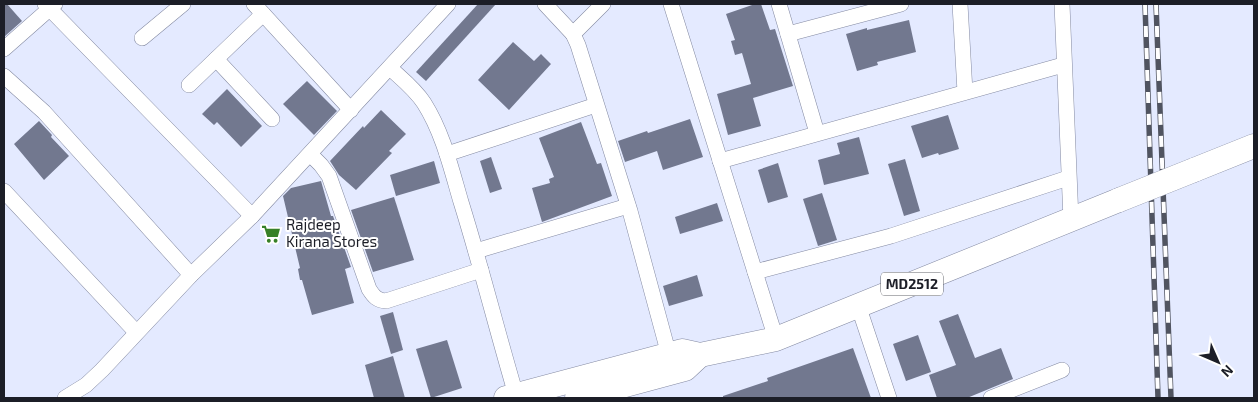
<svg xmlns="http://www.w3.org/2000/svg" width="1258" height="402" font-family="'Exo 2',sans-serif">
	<rect width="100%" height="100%" fill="#e4eaff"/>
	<g fill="#72788f">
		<path d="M4 4H7L22 21 4 37Z"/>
		<path d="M478 4H496L426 81 416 72Z"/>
		<path d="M755 4H761L770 30 775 29 793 86 753 98 761 126 728 135 717 94 751 84 742 53 735 55 731 41 735 40 726 14Z"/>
		<path d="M909 20 916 52 877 62 878 65 857 71 846 34 867 28V30Z"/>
		<path d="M513 42 534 61 541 54 551 64 509 110 478 80Z"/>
		<path d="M307 81 337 111 314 135 283 104Z"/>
		<path d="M227 89 262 126 241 147 217 122 214 125 202 114Z"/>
		<path d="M381 110 406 134 389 151 392 153 356 190 339 175 330 161 363 126 364 128Z"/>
		<path d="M948 115 959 149 939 155 938 153 922 158 911 126Z"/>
		<path d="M690 119 703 157 663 170 657 151 625 162 618 141 647 131 648 133Z"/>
		<path d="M39 121 52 135 51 137 69 156 44 180 14 144Z"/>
		<path d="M581 122 597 164 601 163 612 196 542 222 532 188 550 183 549 179 554 177 539 138Z"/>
		<path d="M859 137 869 174 824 185 818 160 840 154 837 143Z"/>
		<path d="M491 157 502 189 490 193 480 161Z"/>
		<path d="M905 159 920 211 904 216 888 164Z"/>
		<path d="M434 161 440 183 396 196 390 175Z"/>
		<path d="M778 163 788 197 768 203 758 170Z"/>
		<path d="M321 181 331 216H333L351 267 345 269 354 303 312 315 302 280H300L298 269 300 268 283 196 291 188Z"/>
		<path d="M822 193 837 240 818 246 803 199Z"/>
		<path d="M394 197 414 260 373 272 351 210Z"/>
		<path d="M717 203 723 221 680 234 675 217Z"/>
		<path d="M697 275 703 296 669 306 663 286Z"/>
		<path d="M393 312 403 350 391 354 380 316Z"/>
		<path d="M958 314 975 358 1001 348 1013 379 967 398H937L929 375 956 365 939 321Z"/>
		<path d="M918 335 931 372 906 381 893 344Z"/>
		<path d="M447 340 462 388 431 398 416 349Z"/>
		<path d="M853 348 871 398H723V396L768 381 767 378Z"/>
		<path d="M393 356 405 398H374L365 365Z"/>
	</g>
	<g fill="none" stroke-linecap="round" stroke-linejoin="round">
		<g stroke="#848aa2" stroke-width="16">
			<g id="minor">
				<path d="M45 4 252 216"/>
				<path d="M254 4 351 110"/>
				<path d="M545 4 573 34 578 45 630 211 669 355"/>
				<path d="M671 4 776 339"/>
				<path d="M779 4 817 133"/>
				<path d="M960 4 965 92"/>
				<path d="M1062 4 1071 220"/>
				<path d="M573 34 603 4"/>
				<path d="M788 34 901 4"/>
				<path d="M142 38 183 4"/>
				<path d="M4 49 55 4"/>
				<path d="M216 59 272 119"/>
				<path d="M390 68C402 79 415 89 424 103 443 133 451 168 461 202 481 266 497 331 516 395"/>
				<path d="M4 76 44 112 191 275"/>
				<path d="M189 85 263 14"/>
				<path d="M310 154 321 165 329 176 369 289C374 297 377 300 386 301L481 270"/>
				<path d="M447 154 596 105"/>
				<path d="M720 161 1063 65"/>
				<path d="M4 191 136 332"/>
				<path d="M476 251 628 206"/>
				<path d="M755 272 891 236 1068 178"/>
				<path d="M858 305 889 398"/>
				<path d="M65 398 86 385 102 370 191 275 252 216 448 4"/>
				<path d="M991 398 1062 370"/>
			</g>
		</g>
		<g stroke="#848aa2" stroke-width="25">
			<g id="primary">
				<path d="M1194 170 1254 146"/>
				<path d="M506 398 682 351 700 355 776 339 1119 200"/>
				<path d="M577 398 685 369 700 355"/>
			</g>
		</g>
		<use href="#minor" stroke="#fff" stroke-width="15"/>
		<use href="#primary" stroke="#fff" stroke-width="24"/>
		<g stroke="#505460" stroke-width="5.5">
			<g id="rail">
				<path d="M1145 4 1158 398"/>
				<path d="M1156 4 1171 398"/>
			</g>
		</g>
		<use href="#rail" stroke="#fff" stroke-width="4" stroke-dasharray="11" stroke-linecap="butt"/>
		<g stroke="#848aa2" stroke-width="25" stroke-linecap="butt">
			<path id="primary-bridge" d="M1119 200 1194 170"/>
		</g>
		<use href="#primary-bridge" stroke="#fff" stroke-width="24"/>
	</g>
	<defs>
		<g id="supermarket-bare" transform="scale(1.5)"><path d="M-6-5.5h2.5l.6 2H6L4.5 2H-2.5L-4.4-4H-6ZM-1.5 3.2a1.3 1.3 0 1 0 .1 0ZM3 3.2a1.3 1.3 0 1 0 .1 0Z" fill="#378027" stroke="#fff" stroke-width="2.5" paint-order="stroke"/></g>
	</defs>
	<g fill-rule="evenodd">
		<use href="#supermarket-bare" x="271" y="234"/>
	</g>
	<g text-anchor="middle" stroke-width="4" stroke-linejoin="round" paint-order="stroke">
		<rect fill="#fff" stroke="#606268" stroke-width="1" x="881" y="272.5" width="62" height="23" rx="4"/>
		<g font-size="14" font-weight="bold" fill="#1c1e27">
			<text x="912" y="289">MD2512</text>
		</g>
		<g font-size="15" fill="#1c1e27" stroke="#fff" text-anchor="start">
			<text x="286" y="230">Rajdeep<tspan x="286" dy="17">Kirana Stores</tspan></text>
		</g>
	</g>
	<rect width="1258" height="402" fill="none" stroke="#1c1e27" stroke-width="10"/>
	<g transform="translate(1218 362) rotate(135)" stroke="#ffffff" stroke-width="4" paint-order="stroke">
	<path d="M0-4L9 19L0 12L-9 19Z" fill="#1c1e27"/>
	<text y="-8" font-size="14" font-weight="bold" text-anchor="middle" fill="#1c1e27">N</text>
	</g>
</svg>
